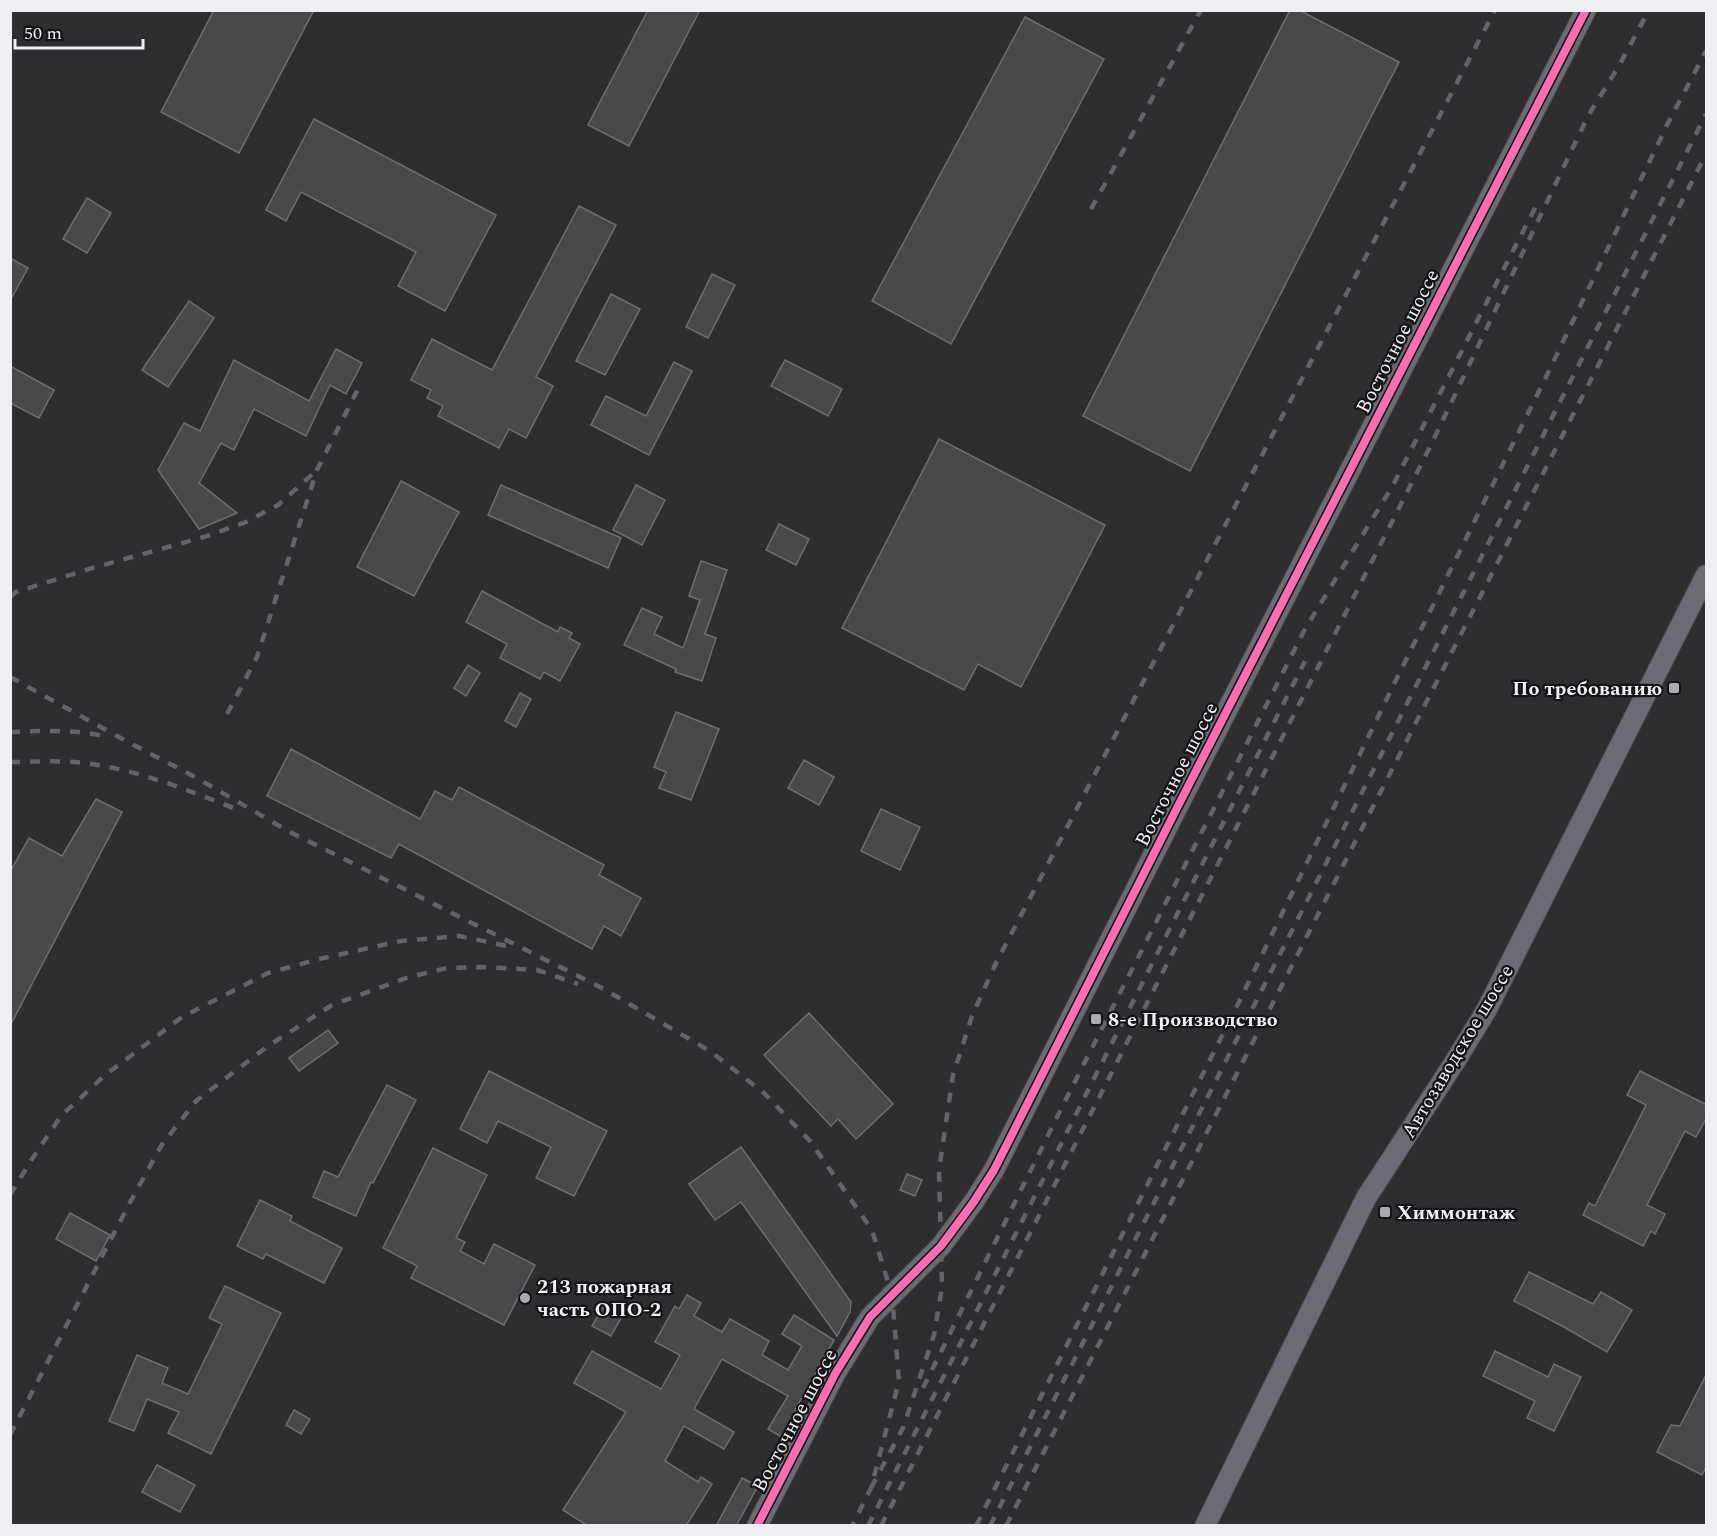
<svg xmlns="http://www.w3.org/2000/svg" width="1717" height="1536" font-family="Spectral,serif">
	<rect width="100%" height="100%" fill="#2e2d30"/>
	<g fill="#48474a" stroke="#6e6e70" stroke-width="1.5">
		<path d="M214 10H314L239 153 161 112Z"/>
		<path d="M648 10H700L629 146 588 125Z"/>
		<path d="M1290 10H1299L1399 62 1190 471 1083 416Z"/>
		<path d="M1025 17 1104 59 951 344 872 301Z"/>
		<path d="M314 119 496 215 445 311 398 286 416 252 301 192 286 221 266 210Z"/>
		<path d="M87 198 111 213 87 253 63 239Z"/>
		<path d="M579 206 616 225 536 377 553 386 526 438 509 429 499 448 438 416 443 406 427 398 431 390 411 380 432 339 492 370Z"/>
		<path d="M10 258 28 268 10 301Z"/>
		<path d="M712 274 735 285 708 338 686 327Z"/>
		<path d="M611 294 640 309 605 375 576 361Z"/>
		<path d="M189 301 214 318 168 387 142 370Z"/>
		<path d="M336 349 362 363 346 394 330 385 306 436 254 409 234 450 221 443 199 483 237 513 199 529 158 470 184 423 200 431 234 360 309 401Z"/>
		<path d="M785 360 842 389 828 416 771 386Z"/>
		<path d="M674 362 692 371 649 455 591 425 606 396 646 416Z"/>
		<path d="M10 366 54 390 39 418 10 403Z"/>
		<path d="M939 439 1105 525 1021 687 978 664 964 690 842 628Z"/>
		<path d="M401 481 459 512 414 596 357 567Z"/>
		<path d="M501 485 621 538 608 568 488 515Z"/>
		<path d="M636 485 665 500 642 545 613 530Z"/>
		<path d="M779 524 809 539 796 565 766 550Z"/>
		<path d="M701 561 727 570 705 634 716 638 702 681 675 672 676 669 624 645 642 608 662 617 654 634 683 648 700 600 689 596Z"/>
		<path d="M482 591 558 632 560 627 572 633 569 638 580 644 560 681 544 672 540 679 500 658 507 644 466 622Z"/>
		<path d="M468 665 480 673 466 696 454 688Z"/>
		<path d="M520 693 531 699 516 727 505 721Z"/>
		<path d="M676 712 719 729 691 800 659 788 666 772 654 767Z"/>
		<path d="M291 749 420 819 435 791 452 800 459 787 604 865 599 875 641 898 621 936 604 926 592 949 399 844 391 858 267 796Z"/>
		<path d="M804 760 834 777 819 805 788 788Z"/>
		<path d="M96 799 122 812 10 1026V872L29 838 62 856Z"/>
		<path d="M881 809 920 827 900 870 861 851Z"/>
		<path d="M809 1013 893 1104 856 1139 838 1119 831 1126 764 1055Z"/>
		<path d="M328 1030 338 1043 299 1071 289 1058Z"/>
		<path d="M489 1071 607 1131 574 1196 536 1178 551 1147 498 1121 487 1143 460 1129Z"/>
		<path d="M1640 1071 1707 1105V1117L1696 1137 1685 1131 1647 1205 1665 1214 1655 1234 1651 1231 1643 1246 1583 1215 1589 1203 1595 1206 1646 1105 1627 1095Z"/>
		<path d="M387 1085 416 1100 373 1183 371 1182 356 1216 313 1197 324 1171 338 1177Z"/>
		<path d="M741 1147 851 1302 850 1312 837 1336 741 1202 715 1220 689 1184Z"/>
		<path d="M433 1148 487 1175 456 1238 465 1242 460 1251 484 1264 494 1244 535 1265 504 1325 411 1278 417 1266 383 1248Z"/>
		<path d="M907 1174 922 1180 915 1196 900 1190Z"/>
		<path d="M260 1200 292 1216 290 1221 342 1248 324 1283 266 1254 263 1259 237 1246Z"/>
		<path d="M70 1213 110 1235 96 1261 56 1239Z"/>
		<path d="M1529 1272 1593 1304 1601 1292 1632 1310 1607 1352 1564 1327 1514 1301Z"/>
		<path d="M225 1286 281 1313 211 1454 168 1433 179 1412 147 1399 134 1431 109 1421 137 1355 168 1368 162 1383 188 1394 222 1324 209 1318Z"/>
		<path d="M687 1295 701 1303 694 1316 722 1332 730 1319 769 1341 762 1355 788 1370 802 1346 782 1334 794 1315 834 1340 795 1410 798 1412 783 1438 768 1429 788 1396 722 1359 694 1409 734 1432 724 1449 684 1426 665 1461 698 1482 701 1477 712 1484 686 1526H588L563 1510 626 1412 574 1383 592 1351 661 1389 680 1355 655 1342 675 1306 679 1309Z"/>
		<path d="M603 1307 621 1318 611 1336 592 1326Z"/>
		<path d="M1495 1351 1548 1377 1554 1364 1581 1377 1554 1431 1527 1418 1535 1401 1483 1376Z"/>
		<path d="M1707 1373V1465L1702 1475 1657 1452 1671 1425 1680 1426Z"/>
		<path d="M294 1410 310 1419 301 1434 286 1425Z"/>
		<path d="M157 1465 195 1485 180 1512 142 1492Z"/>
		<path d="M742 1478 758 1486 736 1526H716Z"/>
	</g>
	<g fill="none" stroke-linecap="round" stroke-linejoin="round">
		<g stroke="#49494a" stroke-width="22">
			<g id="secondary">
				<path d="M757 1526 835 1374 870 1317 941 1246 973 1203 994 1170 1177 808 1586 10"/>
				<path d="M1205 1526 1366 1198 1456 1060 1487 1009 1706 575"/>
			</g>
		</g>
		<use href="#secondary" stroke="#6d6a74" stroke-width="20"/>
		<g stroke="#646367" stroke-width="4.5" stroke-dasharray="10 10" stroke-linecap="butt">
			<path d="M1091 209 1201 10"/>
			<path d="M10 597 16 592 89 569 204 537 246 522 278 505 315 472"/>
			<path d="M10 677 128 742 195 777 290 832 602 988 710 1051 764 1093 810 1141 872 1230 892 1295 899 1381 871 1488 852 1526"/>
			<path d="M227 714 257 657 317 470 361 383"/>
			<path d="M10 732C43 731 76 729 108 737"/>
			<path d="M10 762C35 762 61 760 85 763 139 770 190 791 241 811"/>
			<path d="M10 1195 32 1159 61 1116 104 1076 182 1017 268 973 319 959 401 941 459 936 507 946"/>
			<path d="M923 1388 1061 1109 1305 629 1392 487 1536 206"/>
			<path d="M10 1435 127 1208 161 1146 196 1101 268 1046 332 1005 406 978 447 968 483 967 537 970 578 984"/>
			<path d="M871 1488 903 1428 934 1335 942 1287 939 1170 953 1075 972 1016 996 963 1495 10"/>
			<path d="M868 1526 1305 661"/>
			<path d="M881 1526 1429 449 1588 116 1620 64 1649 10"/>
			<path d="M976 1526 1236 1008 1396 680 1547 375 1668 123 1706 51"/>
			<path d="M990 1526 1706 114"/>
			<path d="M1006 1526 1706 154"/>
		</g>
		<g stroke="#151517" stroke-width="11">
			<path id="cycleway" d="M757 1526 835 1374 870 1317 941 1246 973 1203 994 1170 1177 808 1586 10"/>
		</g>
		<use href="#cycleway" stroke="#f96db3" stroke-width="8"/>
	</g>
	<g fill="#abaaae" stroke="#151517" stroke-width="2">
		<rect x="1668" y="682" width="12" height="12" rx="3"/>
		<rect x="1090" y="1013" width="12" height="12" rx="3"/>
		<rect x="1379" y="1206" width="12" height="12" rx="3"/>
		<circle cx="525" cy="1298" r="6"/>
	</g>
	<g text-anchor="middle" stroke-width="4.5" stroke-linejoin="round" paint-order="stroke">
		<g font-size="20" fill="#efeef2" stroke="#151517">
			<text transform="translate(1397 341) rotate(-63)" y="7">Восточное шоссе</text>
			<text transform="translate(1176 774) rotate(-63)" y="7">Восточное шоссе</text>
			<text transform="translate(1457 1051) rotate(-59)" y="7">Автозаводское шоссе</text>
			<text transform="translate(794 1420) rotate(-62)" y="7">Восточное шоссе</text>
		</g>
		<g font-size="20" font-weight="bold" fill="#efeef2" stroke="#151517" text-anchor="start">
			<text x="1662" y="695" text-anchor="end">По требованию</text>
			<text x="1108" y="1026">8-е Производство</text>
			<text x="1397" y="1219">Химмонтаж</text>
			<text x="537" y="1293">213 пожарная<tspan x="537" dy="23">часть ОПО-2</tspan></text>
		</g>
	</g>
	<rect width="1717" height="1536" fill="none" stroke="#efeef2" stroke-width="24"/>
	<path d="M15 39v9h128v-9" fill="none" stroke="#efeef2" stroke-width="3"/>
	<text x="24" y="39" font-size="18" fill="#efeef2" stroke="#151517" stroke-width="4.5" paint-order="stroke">50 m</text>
</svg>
